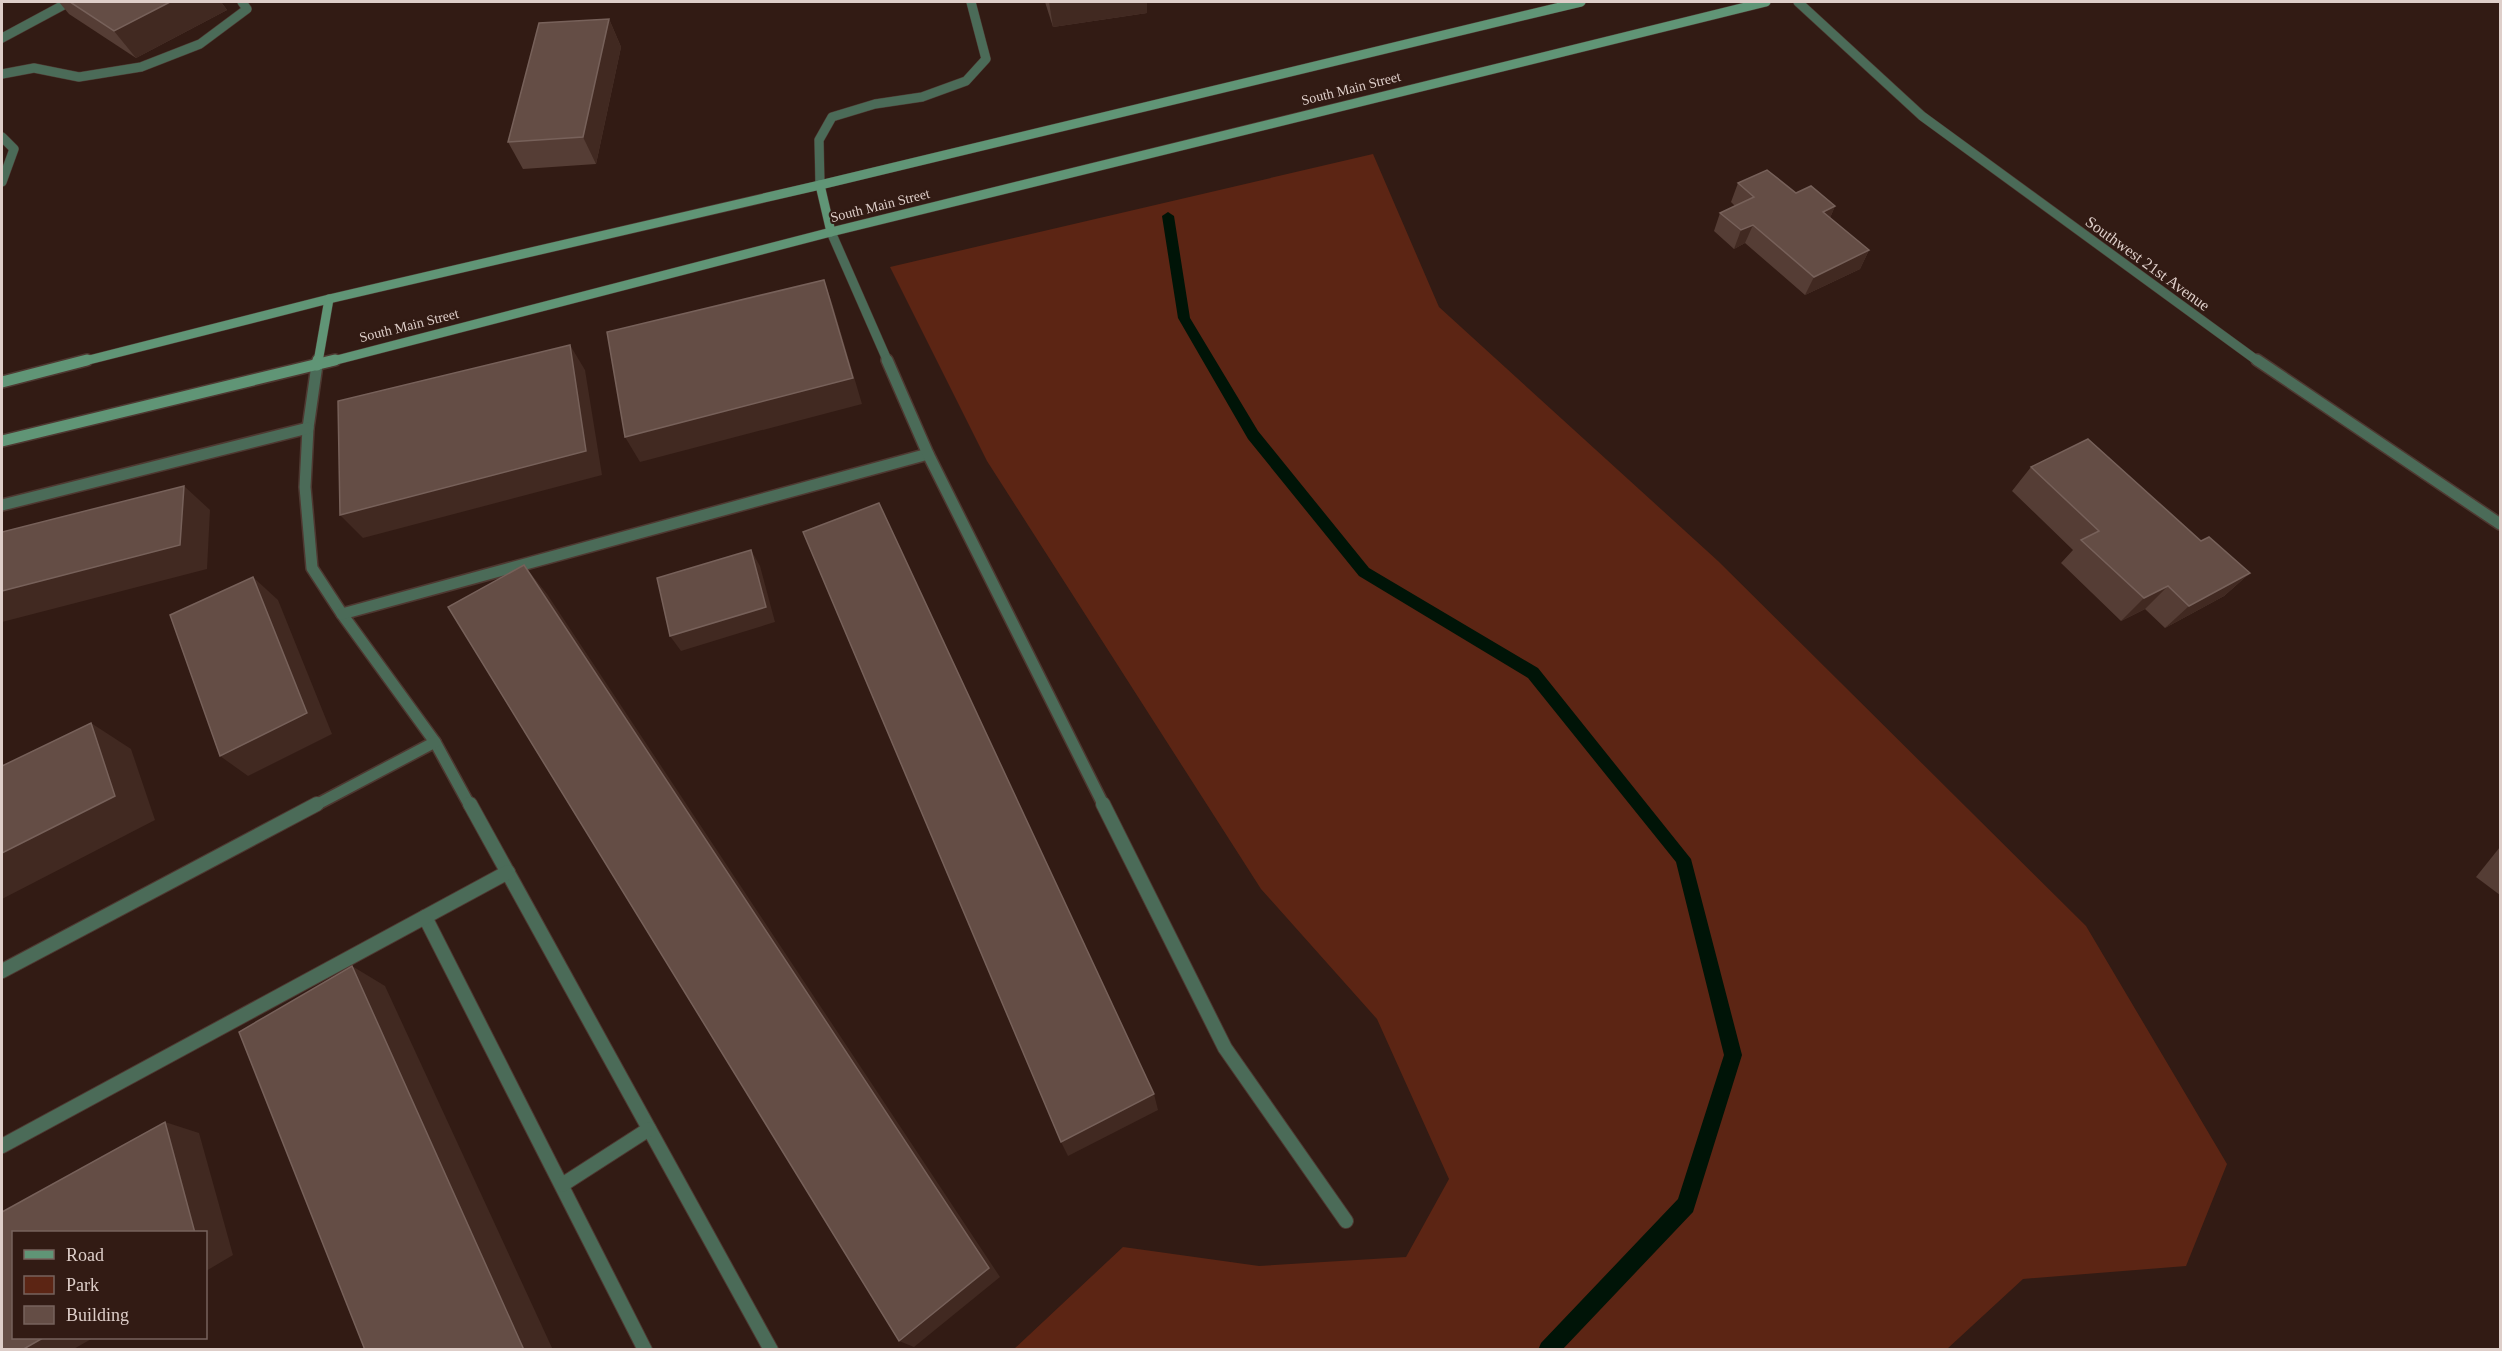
<svg xmlns="http://www.w3.org/2000/svg" width="2502" height="1351" font-family="Georgia,serif">
	<rect width="100%" height="100%" fill="#321b14"/>
	<path fill="#5c2514" d="M1373 154 1439 307 1718 561 2086 926 2227 1164 2186 1266 2023 1279 1947 1349H1014L1123 1247 1259 1266 1406 1257 1449 1179 1377 1019 1261 889 987 461 890 267Z"/>
	<g fill="none" stroke-linecap="round" stroke-linejoin="round">
		<path fill="#001407" fill-rule="evenodd" d="M1168 212 1174 216 1190 318 1258 431 1369 568 1538 668 1691 859 1742 1055 1693 1212 1562 1350H1538L1541 1343 1678 1199 1724 1055 1676 862 1528 678 1359 576 1248 439 1178 318 1162 216Z"/>
		<g stroke="#4e3831" stroke-width="10">
			<g id="service-far2">
				<path d="M2 38 69 2"/>
				<path d="M2 74 34 68 79 77 141 67 200 44 247 9 242 2"/>
				<path d="M2 137 14 149 2 182"/>
				<path d="M820 185 819 140 832 117 875 104 922 97 966 81 986 59 971 2"/>
			</g>
		</g>
		<g stroke="#4e3831" stroke-width="14">
			<g id="service-far1">
				<path d="M317 365 308 428 305 487 312 568 342 614 435 742 470 806"/>
				<path d="M2 505 308 428"/>
				<path d="M342 614 928 454"/>
				<path d="M314 806 435 742"/>
			</g>
		</g>
		<g stroke="#4e3831" stroke-width="16">
			<g id="service">
				<path d="M470 804 771 1350"/>
				<path d="M425 917 645 1350"/>
				<path d="M2 971 317 804"/>
				<path d="M2 1146 508 872"/>
				<path d="M562 1185 649 1129"/>
			</g>
		</g>
		<g stroke="#4e3831" stroke-width="10">
			<g id="minor-far2">
				<path d="M1798 2 1922 116 2259 362"/>
				<path d="M831 232 888 362"/>
			</g>
		</g>
		<g stroke="#4e3831" stroke-width="14">
			<g id="minor-far1">
				<path d="M887 360 928 454 1104 806"/>
				<path d="M2257 360 2500 524"/>
			</g>
		</g>
		<g stroke="#4e3831" stroke-width="16">
			<path id="minor" d="M1103 804 1225 1048 1346 1221"/>
		</g>
		<g stroke="#4e3831" stroke-width="10">
			<g id="secondary-far1">
				<path d="M820 185 831 232"/>
				<path d="M81 362 329 299 820 185 1581 2"/>
				<path d="M318 362 329 299"/>
				<path d="M329 362 831 232 1766 2"/>
			</g>
		</g>
		<g stroke="#4e3831" stroke-width="14">
			<g id="secondary">
				<path d="M317 365 318 360"/>
				<path d="M2 382 87 360"/>
				<path d="M2 441 335 360"/>
			</g>
		</g>
		<use href="#service-far2" stroke="#4b6b58" stroke-width="9"/>
		<use href="#service-far1" stroke="#4b6b58" stroke-width="11"/>
		<use href="#service" stroke="#4b6b58" stroke-width="14"/>
		<use href="#minor-far2" stroke="#4b6b58" stroke-width="9"/>
		<use href="#minor-far1" stroke="#4b6b58" stroke-width="11"/>
		<use href="#minor" stroke="#4b6b58" stroke-width="14"/>
		<use href="#secondary-far1" stroke="#609576" stroke-width="9"/>
		<use href="#secondary" stroke="#609576" stroke-width="11"/>
	</g>
	<g fill="#553d35">
		<path d="M59 2H221L227 10 136 58 69 14Z"/>
		<path d="M1045 2H1147V13L1053 27Z"/>
		<path d="M609 19 621 47 596 164 523 169 508 142Z"/>
		<path d="M1738 183 1796 193 1835 206 1830 218 1869 250 1860 269 1805 295 1745 243 1734 249 1714 231 1720 213 1735 206 1731 202Z"/>
		<path d="M2031 467 2201 541 2250 573 2224 596 2165 628 2145 609 2121 621 2061 563 2073 550 2012 491Z"/>
		<path d="M2500 847V895L2476 877Z"/>
	</g>
	<g fill="#412921">
		<path d="M170 2H221L227 10 136 58 114 31Z"/>
		<path d="M1049 2H1147V13L1053 27Z"/>
		<path d="M609 19 621 47 596 164 583 137Z"/>
		<path d="M1835 206 1827 225 1823 212Z"/>
		<path d="M1753 225 1745 243 1734 249 1741 230Z"/>
		<path d="M1869 250 1860 269 1805 295 1814 277Z"/>
		<path d="M824 280 833 306 862 404 640 462 625 437Z"/>
		<path d="M570 345 585 370 602 475 363 538 340 515Z"/>
		<path d="M184 486 210 510 207 569 2 622V591Z"/>
		<path d="M751 550 760 566 775 622 681 651 670 636Z"/>
		<path d="M524 565 547 594 1000 1277 914 1347 899 1341Z"/>
		<path d="M2250 573 2224 596 2165 628 2189 606Z"/>
		<path d="M253 577 278 600 332 734 248 776 220 756Z"/>
		<path d="M2168 586 2145 609 2121 621 2144 598Z"/>
		<path d="M91 723 131 749 155 820 2 899V853Z"/>
		<path d="M352 966 385 986 553 1350H524Z"/>
		<path d="M1154 1094 1158 1110 1068 1156 1061 1142Z"/>
		<path d="M165 1122 199 1133 233 1255 206 1271V1233H195Z"/>
		<path d="M43 1338H93L72 1350H22Z"/>
	</g>
	<g fill="#644d45" stroke="#77615a" stroke-width="1.5">
		<path d="M70 2H170L114 31Z"/>
		<path d="M609 19 583 137 508 142 539 23Z"/>
		<path d="M1767 170 1796 193 1811 186 1835 206 1823 212 1869 250 1814 277 1753 225 1741 230 1720 213 1754 197 1738 183Z"/>
		<path d="M824 280 853 378 625 437 607 332Z"/>
		<path d="M570 345 586 451 340 515 338 401Z"/>
		<path d="M2088 439 2201 541 2209 537 2250 573 2189 606 2168 586 2144 598 2081 540 2099 531 2031 467Z"/>
		<path d="M184 486 180 545 2 591V532Z"/>
		<path d="M879 503 1154 1094 1061 1142 803 532Z"/>
		<path d="M751 550 766 607 670 636 657 578Z"/>
		<path d="M524 565 989 1268 899 1341 448 607Z"/>
		<path d="M253 577 307 713 220 756 170 615Z"/>
		<path d="M91 723 115 796 2 853V766Z"/>
		<path d="M352 966 524 1350H365L239 1032Z"/>
		<path d="M165 1122 195 1233H14V1338H43L22 1350H2V1212Z"/>
	</g>
	<g text-anchor="middle" stroke-width="4.5" stroke-linejoin="round" paint-order="stroke">
		<g font-size="14" fill="#decec9" stroke="#321b14">
			<text transform="translate(1351 88) rotate(-14)" y="5">South Main Street</text>
			<text transform="translate(880 205) rotate(-14)" y="5">South Main Street</text>
			<text transform="translate(409 325) rotate(-14)" y="5">South Main Street</text>
		</g>
		<g font-size="16" fill="#decec9" stroke="#321b14">
			<text transform="translate(2148 263) rotate(36)" y="6">Southwest 21st Avenue</text>
		</g>
	</g>
	<rect width="2502" height="1351" fill="none" stroke="#decec9" stroke-width="6"/>
	<rect x="12" y="1231" width="195" height="108" fill="#321b14" stroke="#77635c" stroke-width="1.5"/>
	<rect x="24" y="1250" width="30" height="9" fill="#609576" stroke="#77635c" stroke-width="1.5"/>
	<text x="66" y="1261" font-size="18" fill="#decec9">Road</text>
	<rect x="24" y="1276" width="30" height="18" fill="#5c2514" stroke="#77635c" stroke-width="1.5"/>
	<text x="66" y="1291" font-size="18" fill="#decec9">Park</text>
	<rect x="24" y="1306" width="30" height="18" fill="#644d45" stroke="#77635c" stroke-width="1.5"/>
	<text x="66" y="1321" font-size="18" fill="#decec9">Building</text>
</svg>
